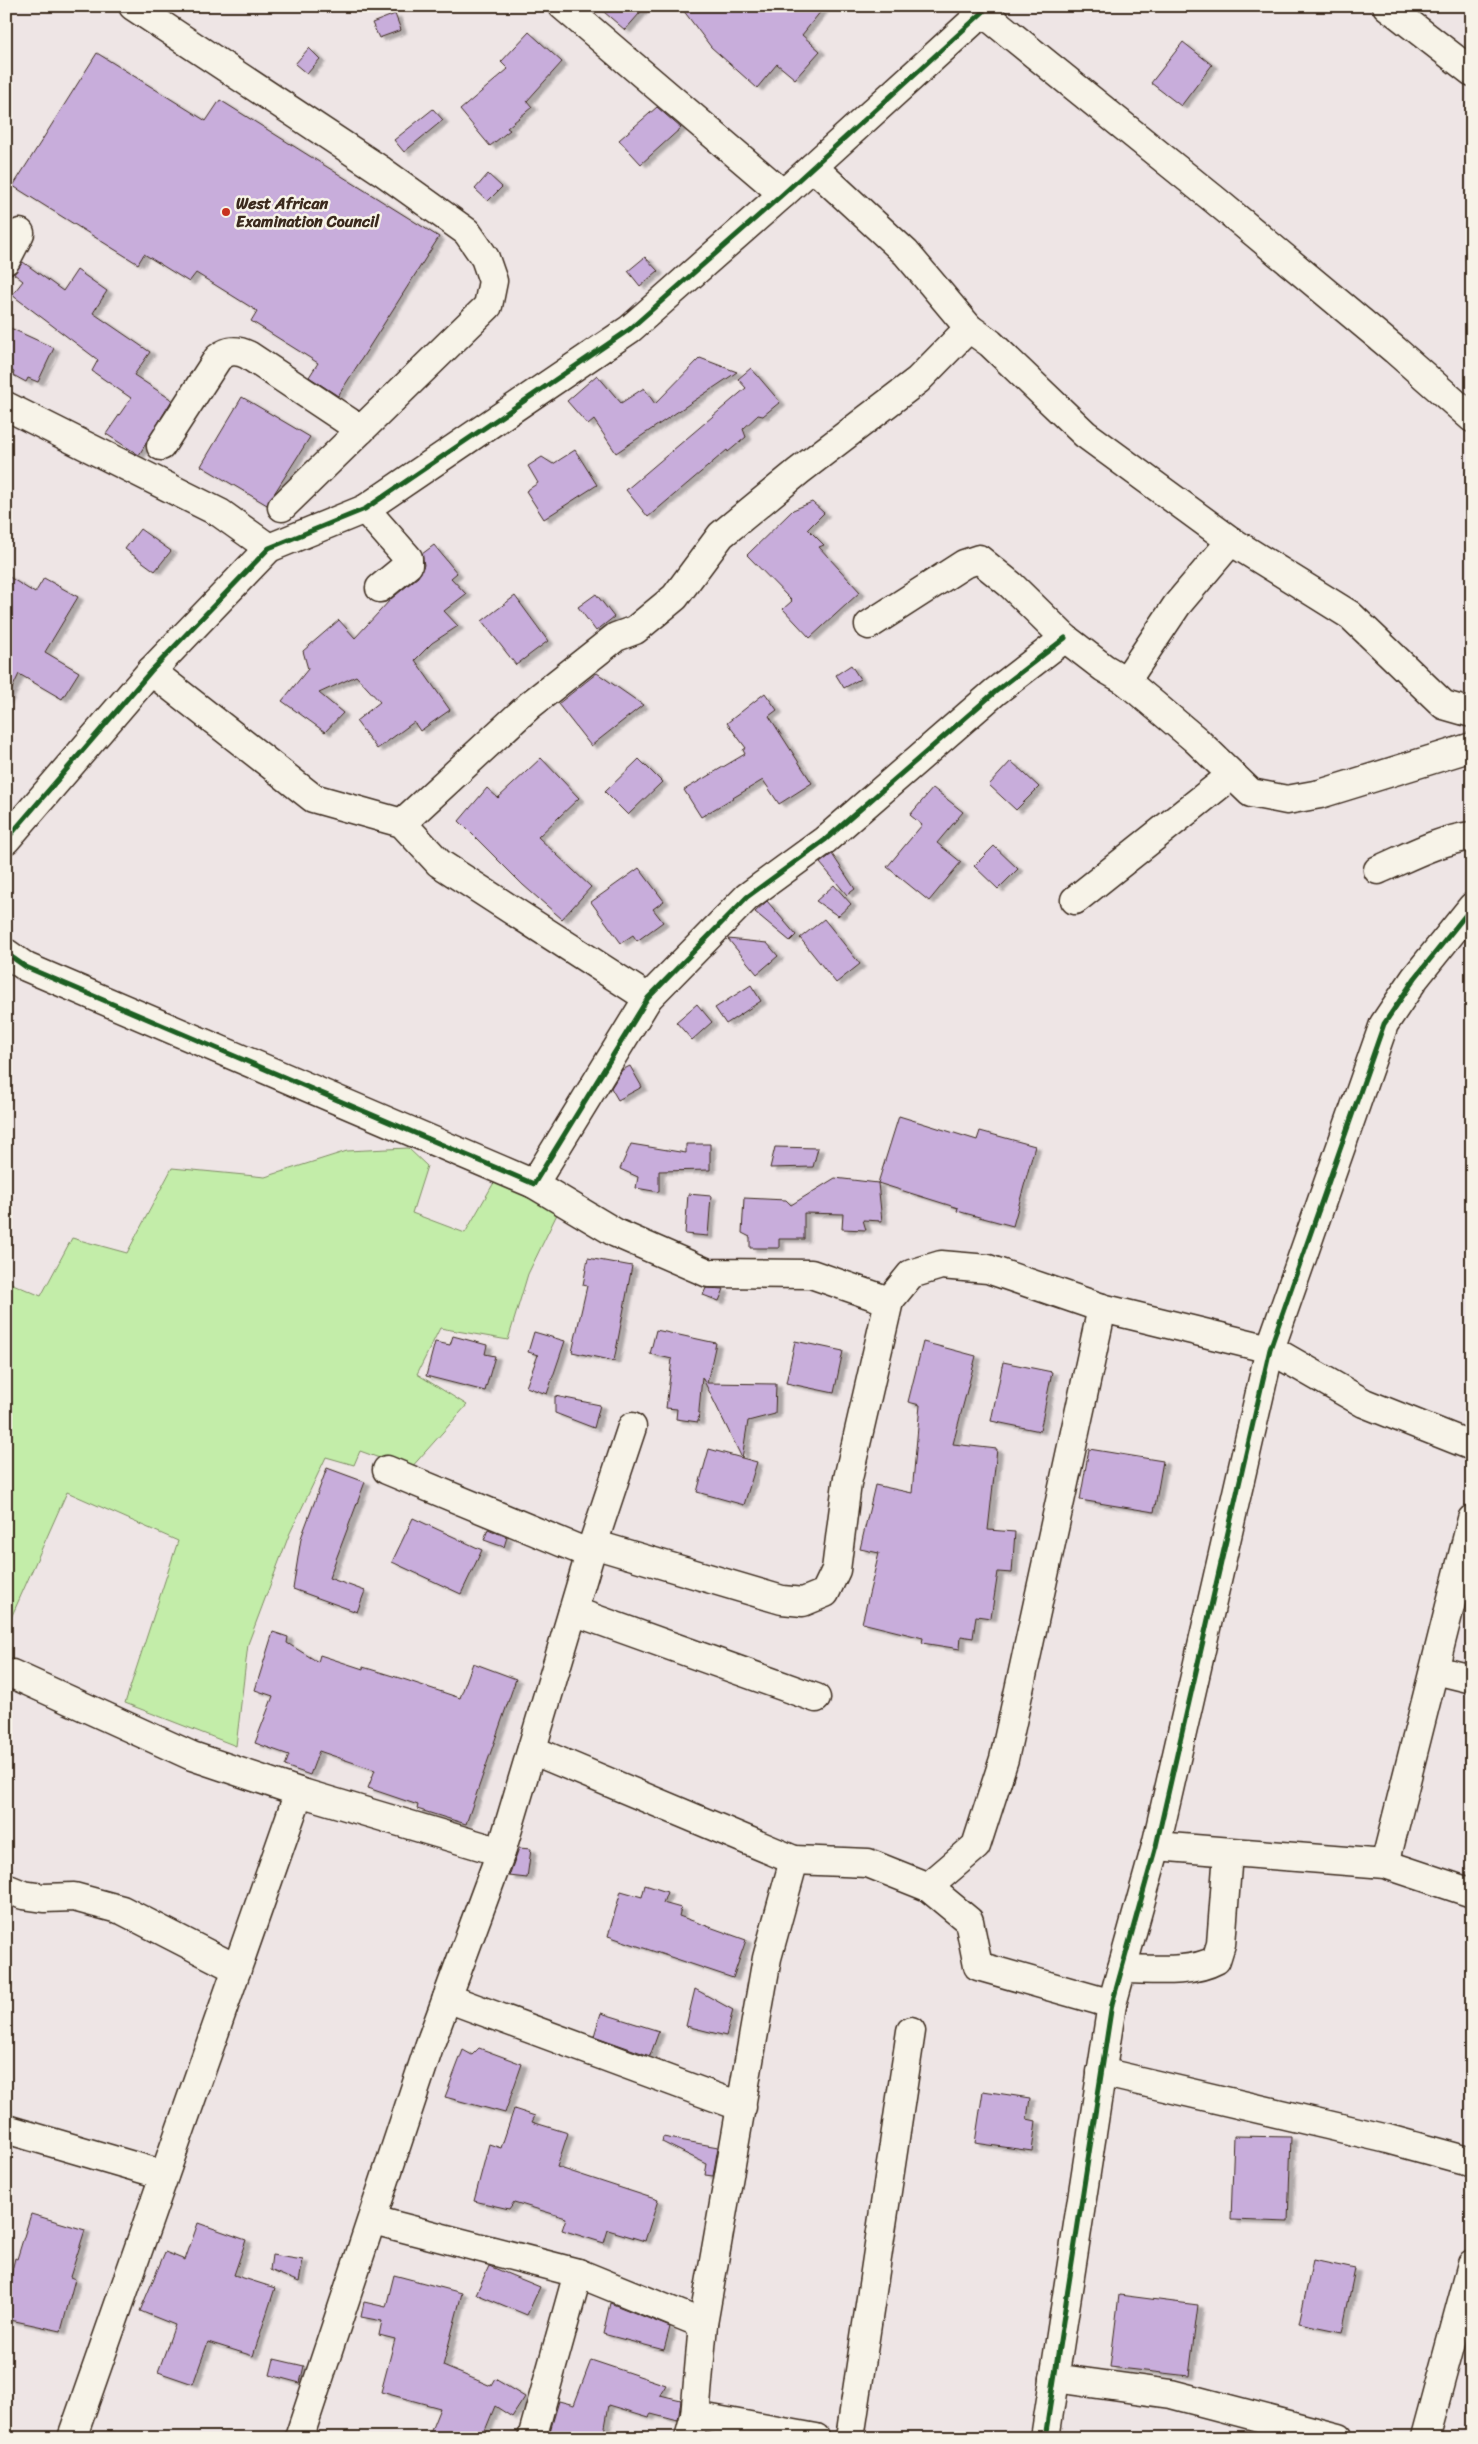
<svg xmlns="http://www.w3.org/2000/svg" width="1478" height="2444" font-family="Sriracha,sans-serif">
	<defs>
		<filter id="shadow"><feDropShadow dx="5.5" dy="3" stdDeviation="1" flood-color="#0004"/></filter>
	</defs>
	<rect width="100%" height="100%" fill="#eee5e5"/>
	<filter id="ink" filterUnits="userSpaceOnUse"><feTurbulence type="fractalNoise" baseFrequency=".02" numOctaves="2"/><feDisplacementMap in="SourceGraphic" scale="10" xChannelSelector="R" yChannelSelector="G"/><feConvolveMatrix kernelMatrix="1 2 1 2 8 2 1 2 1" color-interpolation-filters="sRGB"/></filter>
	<g filter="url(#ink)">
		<path fill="#c3eda9" stroke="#7f8c64" d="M408 1148 427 1166 412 1213 465 1233 496 1179 559 1210 528 1274 508 1340 440 1328 417 1374 467 1405 410 1469 360 1451 354 1465 326 1457 289 1535 248 1644 236 1746 125 1703 178 1541 67 1492 6 1629V1281L41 1296 72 1238 127 1253 172 1168 265 1177 347 1151Z"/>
		<g fill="#c8addb" stroke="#3b2a1e" filter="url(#shadow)">
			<path d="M597 6H646L625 30Z"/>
			<path d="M680 6H825L802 35 820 51 795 79 777 64 757 88 711 47Z"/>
			<path d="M395 14 401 30 379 38 372 23Z"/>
			<path d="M529 32 562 62 527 101 532 107 507 128 510 130 490 146 460 110 508 69 501 62Z"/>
			<path d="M1183 42 1212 65 1181 106 1151 83Z"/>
			<path d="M309 48 320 59 307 74 295 64Z"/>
			<path d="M97 53 206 121 220 100 439 237 338 396 309 377 318 363 251 321 257 311 196 273 189 282 144 254 138 264 13 186Z"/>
			<path d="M657 107 681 128 641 164 619 140Z"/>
			<path d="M433 109 443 120 404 152 394 140Z"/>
			<path d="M488 174 502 187 488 201 475 189Z"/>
			<path d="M645 257 658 271 640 286 628 271Z"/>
			<path d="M23 262 63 291 77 270 107 291 93 313 150 352 134 375 172 400 139 455 106 434 131 398 92 371 98 360 12 295 23 281 14 274Z"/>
			<path d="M6 326 54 348 38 382 28 378 26 382 13 375 14 372 6 368Z"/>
			<path d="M700 358 737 372 616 453 594 420 588 425 567 401 597 375 621 403 644 388 655 404Z"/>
			<path d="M751 368 780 402 763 416 758 415 743 429 746 437 728 452 727 450 648 517 626 490 746 388 738 379Z"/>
			<path d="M242 397 310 437 267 505 201 466Z"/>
			<path d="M575 450 597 485 544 519 526 491 538 483 528 466 542 457 553 464Z"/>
			<path d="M812 502 824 513 808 529 824 545 819 547 860 592 810 638 783 609 792 601 747 555 793 510Z"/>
			<path d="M140 529 171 551 155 571 125 549Z"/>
			<path d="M434 545 457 573 451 578 466 594 444 611 458 626 432 643 415 660 450 710 420 731 414 722 377 749 356 721 380 702 356 676 319 693 343 713 325 732 282 701 308 669 303 651 339 620 355 638 391 599 418 577 424 565 422 554Z"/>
			<path d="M6 575 35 593 44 578 78 597 45 652 79 672 62 699 19 674 6 701Z"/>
			<path d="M596 594 614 617 596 631 578 607Z"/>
			<path d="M515 596 548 641 516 665 482 621Z"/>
			<path d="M851 665 860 679 844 688 836 675Z"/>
			<path d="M597 673 643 705 591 746 558 704Z"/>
			<path d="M765 693 777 710 769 716 812 783 779 804 763 780 701 817 684 790 745 754 743 750 746 748 727 723Z"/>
			<path d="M541 758 579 798 538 837 591 887 562 919 523 885 459 821 487 788 498 798Z"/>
			<path d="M639 759 662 782 628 815 605 792Z"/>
			<path d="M1011 761 1039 787 1016 810 989 785Z"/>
			<path d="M933 788 963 812 937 843 961 862 929 901 887 867 922 825 910 815Z"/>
			<path d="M994 846 1018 869 998 889 974 866Z"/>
			<path d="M832 854 855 889 847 895 820 863Z"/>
			<path d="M639 868 664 901 653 909 663 922 637 941 633 935 621 943 591 902Z"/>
			<path d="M834 885 851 904 838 916 816 901Z"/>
			<path d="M767 901 796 935 790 941 755 912Z"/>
			<path d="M824 919 860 964 836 983 800 938Z"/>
			<path d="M728 939 767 943 778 956 757 974Z"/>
			<path d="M751 985 761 1001 726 1024 715 1008Z"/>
			<path d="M697 1004 712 1022 692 1040 676 1022Z"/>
			<path d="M630 1066 642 1087 618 1100 611 1088 622 1070Z"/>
			<path d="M899 1116 977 1140 980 1131 1035 1146 1013 1226 957 1211 958 1208 878 1183Z"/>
			<path d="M631 1144 686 1153V1144H710V1170L659 1171V1192L636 1188 638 1177 620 1169Z"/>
			<path d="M775 1147 818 1148 813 1167 770 1168Z"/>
			<path d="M835 1178 878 1183 882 1221 863 1220 866 1230 842 1229 843 1214 804 1213V1239H779V1248H750V1237L742 1233 744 1198 786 1200 791 1205Z"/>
			<path d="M688 1194 711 1196 708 1236 685 1234Z"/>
			<path d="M588 1258 632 1266 614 1361 572 1352 587 1286 583 1285Z"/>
			<path d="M706 1288 724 1289 719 1301 703 1295Z"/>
			<path d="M656 1330 716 1343 707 1383 776 1384 775 1414 748 1421 742 1458 757 1462 744 1505 697 1492 709 1449 742 1458 702 1377 698 1422 676 1419 677 1409 666 1408 672 1359 650 1354Z"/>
			<path d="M534 1332 565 1341 547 1394 526 1387 538 1355 528 1352Z"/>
			<path d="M453 1336 487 1345 485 1354 495 1356 485 1391 426 1376 435 1342 450 1345Z"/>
			<path d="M795 1341 843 1351 834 1393 786 1383Z"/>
			<path d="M923 1342 976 1356 953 1444 997 1449 988 1530 1015 1532 1012 1573 998 1572 991 1618 976 1616 973 1638 961 1636 960 1649 922 1643 923 1638 862 1623 879 1553 860 1549 875 1485 912 1493 920 1405 908 1402Z"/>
			<path d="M1003 1362 1052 1372 1040 1431 991 1421Z"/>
			<path d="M555 1396 600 1405 594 1428 555 1413Z"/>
			<path d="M1089 1449 1163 1461 1154 1512 1080 1500Z"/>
			<path d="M327 1468 365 1482 329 1578 365 1591 357 1612 293 1589 301 1538Z"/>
			<path d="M413 1518 482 1550 461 1594 392 1562Z"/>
			<path d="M488 1529 507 1537 504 1547 484 1540Z"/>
			<path d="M273 1632 288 1637 287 1643 318 1662 320 1655 363 1669V1667L406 1680 460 1698 473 1663 516 1679 466 1824 417 1809 418 1805 368 1788 375 1770 319 1751 310 1775 285 1766 289 1755 255 1743 273 1696 255 1690Z"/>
			<path d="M519 1848 531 1849 527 1878 509 1876Z"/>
			<path d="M645 1885 667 1892 663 1903 681 1908 679 1916 746 1940 733 1978 608 1936 621 1891 642 1897Z"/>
			<path d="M695 1989 733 2010 726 2036 686 2026Z"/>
			<path d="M601 2013 659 2031 650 2056 594 2036Z"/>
			<path d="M479 2048 522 2064 505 2113 445 2097 463 2050 472 2055Z"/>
			<path d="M983 2091 1030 2098 1027 2119 1036 2121 1032 2151 975 2143Z"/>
			<path d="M514 2109 535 2116 532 2122 568 2133 557 2167 658 2200 645 2241 608 2230 604 2243 562 2230 566 2218 514 2202 509 2209 474 2201 489 2144 501 2148Z"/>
			<path d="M1234 2136 1291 2137 1288 2222 1231 2220Z"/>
			<path d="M663 2137 718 2147 713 2176 705 2175 707 2164 662 2142Z"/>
			<path d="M31 2214 85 2230 70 2277 75 2279 61 2331 6 2319V2296L15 2258 17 2259Z"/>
			<path d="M198 2223 246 2240 234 2275 275 2288 253 2356 208 2342 193 2384 158 2372 175 2325 140 2311 165 2252 185 2260Z"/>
			<path d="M272 2255 303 2260 299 2282 270 2270Z"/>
			<path d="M1313 2260 1355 2269 1342 2332 1299 2323Z"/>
			<path d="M489 2266 540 2287 527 2315 476 2294Z"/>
			<path d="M394 2275 462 2293 443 2366 491 2386 495 2379 525 2397 512 2417 495 2406 482 2438H428L440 2408 381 2392 395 2339 379 2335 382 2321 361 2317 364 2302 386 2307Z"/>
			<path d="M1119 2295 1198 2305 1189 2376 1110 2367Z"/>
			<path d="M610 2303 670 2327 664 2350 603 2334Z"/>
			<path d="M274 2359 304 2366 300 2383 270 2375Z"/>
			<path d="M591 2360 666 2385 660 2395 681 2400 678 2421 651 2414 649 2417 609 2405 603 2438H548L559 2401 574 2405Z"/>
		</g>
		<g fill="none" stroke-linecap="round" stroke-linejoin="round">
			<g stroke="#3b2a1e" stroke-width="31">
				<g id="minor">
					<path d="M133 6 382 171 467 232 485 258 493 281 488 306 282 507"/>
					<path d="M563 6 783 194"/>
					<path d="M975 6 1215 200 1395 350 1472 418"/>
					<path d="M1387 6 1472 72"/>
					<path d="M813 167 906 253 969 328 990 343 1085 434 1231 541 1350 615 1444 705 1472 713"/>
					<path d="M6 260 20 233"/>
					<path d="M6 406 220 513 269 548"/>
					<path d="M161 446 218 358C228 350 236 349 248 355L361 430"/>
					<path d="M365 509 408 558V565L380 588"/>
					<path d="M869 625 964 564 979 559 1011 585 1065 638 1104 668 1126 681 1196 740 1251 793 1287 800 1320 794 1472 747"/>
					<path d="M151 671 313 798 402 823 439 863 648 998"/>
					<path d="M1126 681 1177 605 1231 541"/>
					<path d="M402 823 530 705 616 637 635 630 675 597 721 535 799 471 918 380 969 328"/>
					<path d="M6 840 151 671 269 548 365 509 630 329 783 194 983 12"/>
					<path d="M1378 870C1408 857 1439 840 1472 836"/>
					<path d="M1075 900 1232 775"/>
					<path d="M6 953 26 967 534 1184 648 998 747 897 825 840 995 692 1065 638"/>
					<path d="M534 1184 616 1233 708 1273 811 1274 889 1301 911 1274 941 1265 988 1269 1102 1308 1270 1349 1364 1403 1472 1446"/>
					<path d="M387 1470 590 1554"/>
					<path d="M593 1544 782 1600 803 1602 825 1593 836 1570 847 1483 889 1301"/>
					<path d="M573 1611 816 1698"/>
					<path d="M1435 1670 1472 1679"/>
					<path d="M12 1674 192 1756 299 1792 501 1852"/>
					<path d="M532 1750 794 1860 767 1958 703 2324 695 2416 689 2438"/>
					<path d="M1156 1846 1385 1864 1472 1893"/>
					<path d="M794 1860 868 1863 928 1887 969 1921 978 1966 1112 2004"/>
					<path d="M1385 1864 1472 1519"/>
					<path d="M928 1887 976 1846 1004 1759 1102 1308"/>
					<path d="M6 1888 23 1895 44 1898 74 1897 122 1910 237 1969"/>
					<path d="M1122 1969C1151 1969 1190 1974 1216 1960L1221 1944 1227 1866"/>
					<path d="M447 1998 742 2107"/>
					<path d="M1101 2072 1388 2139 1472 2162"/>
					<path d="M6 2129 164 2175"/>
					<path d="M373 2220 578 2273 703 2324"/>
					<path d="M1054 2378 1171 2394 1339 2438"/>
					<path d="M695 2416 816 2438"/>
					<path d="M72 2438 299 1792"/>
					<path d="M299 2438 430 2044 501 1852 593 1544 632 1427"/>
					<path d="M532 2438 578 2273"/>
					<path d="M850 2438 911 2031"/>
					<path d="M1045 2438 1112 2004 1156 1846 1270 1349 1384 1024 1415 978 1472 907"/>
					<path d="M1425 2438 1472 2264"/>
				</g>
			</g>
			<use href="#minor" stroke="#f7f3e8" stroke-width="28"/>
			<g stroke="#f7f3e8" stroke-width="8">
				<g id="cycleway">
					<path d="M6 840 151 671 269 548 365 509 630 329 783 194 983 12"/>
					<path d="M6 953 26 967 534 1184 648 998 747 897 825 840 995 692 1065 638"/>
					<path d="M1045 2438 1112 2004 1156 1846 1270 1349 1384 1024 1415 978 1472 907"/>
				</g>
			</g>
			<use href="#cycleway" stroke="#1b5e20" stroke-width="5"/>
		</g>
	</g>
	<circle fill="#c8321e" stroke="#f7f3e8" stroke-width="2" cx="226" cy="212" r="5"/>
	<g text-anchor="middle" stroke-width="5" stroke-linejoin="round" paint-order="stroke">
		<g font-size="16" font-weight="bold" fill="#3b2a1e" stroke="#f7f3e8" text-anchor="start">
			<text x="236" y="209">West African<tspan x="236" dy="18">Examination Council</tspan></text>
		</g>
	</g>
	<rect width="1478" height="2444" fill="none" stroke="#f7f3e8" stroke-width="25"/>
	<rect x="12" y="12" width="1453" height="2419" fill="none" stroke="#3b2a1e" stroke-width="2" filter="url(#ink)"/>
</svg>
